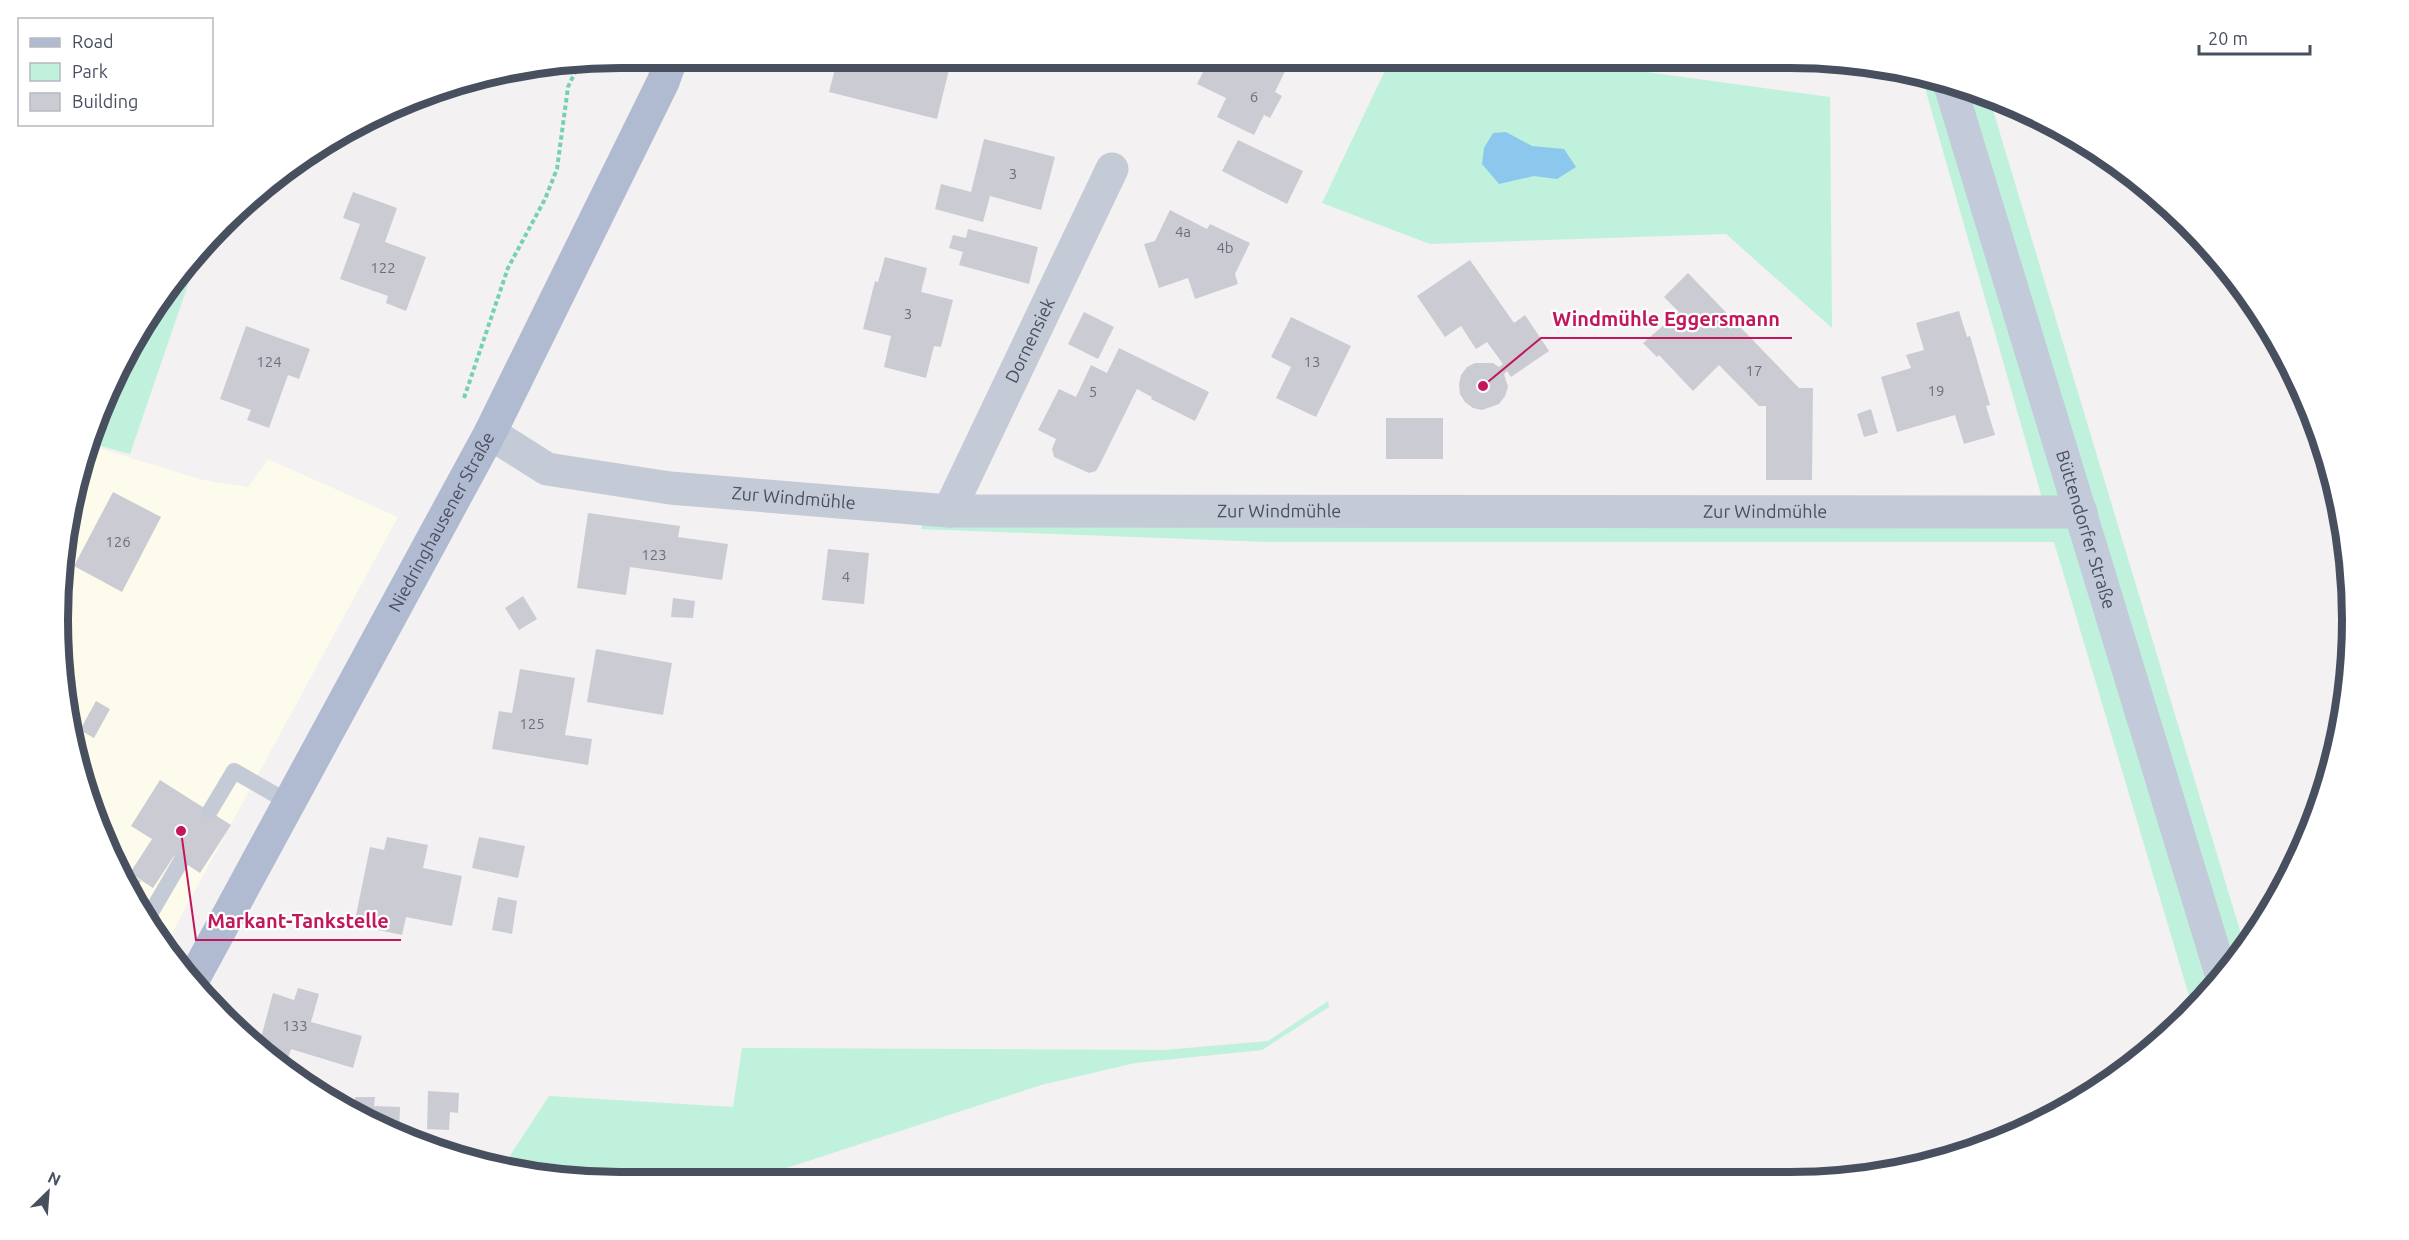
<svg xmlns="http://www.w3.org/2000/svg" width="2409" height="1240" font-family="Ubuntu,sans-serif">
	<rect width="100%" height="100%" fill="#f3f1f1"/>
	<path fill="#fdfbeb" d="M92 446 203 480 248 487 268 459 398 517 167 942 115 869 62 693 68 510Z"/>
	<g fill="#bff1dc">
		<path d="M1391 58H1544L1830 97 1832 328 1726 234 1430 244 1322 203Z"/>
		<path d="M1921 74 1934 76 1989 97 2244 944 2213 991 2193 1009 2054 542H1267L921 529 933 501 2042 498Z"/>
		<path d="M187 262 195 264 130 454 93 444 133 338Z"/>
		<path d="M1328 1001 1329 1007 1262 1050 1135 1063 1041 1085 747 1181 584 1182 502 1168 549 1096 733 1107 742 1048 1164 1050 1268 1041Z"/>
	</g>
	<path fill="#8cc7ee" d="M1506 132 1532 146 1564 149 1576 167 1557 179 1534 176 1499 184 1482 164 1484 148 1493 133Z"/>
	<g fill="#cbccd3">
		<path d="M821 57H952L937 119 829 92 835 69 819 65Z"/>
		<path d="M1210 58H1268L1287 67 1275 92 1282 96 1270 118 1264 115 1254 135 1217 117 1226 98 1197 84Z"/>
		<path d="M984 139 1055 157 1041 210 990 196 983 222 935 209 941 184 971 192Z"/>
		<path d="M1238 140 1303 171 1287 204 1222 171Z"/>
		<path d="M353 192 397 208 385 242 426 257 406 311 386 303 388 296 340 279 360 224 343 218Z"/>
		<path d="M1170 210 1207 229 1210 224 1250 243 1235 274 1238 284 1195 299 1188 278 1159 288 1144 244 1155 241Z"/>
		<path d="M968 229 1038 247 1029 284 959 265 963 252 949 248 953 235 966 238Z"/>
		<path d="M885 257 927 268 921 292 953 300 941 347 934 346 926 378 884 367 891 336 863 329 875 281 878 282Z"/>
		<path d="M1470 260 1514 323 1525 315 1549 351 1511 377 1507 371 1504 374 1508 387 1505 396 1499 404 1482 410 1473 408 1465 402 1460 394 1459 384 1461 375 1467 367 1475 363H1493L1499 367 1503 364 1487 342 1476 349 1461 326 1445 337 1417 296Z"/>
		<path d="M1688 273 1799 388H1813L1812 480H1766V406H1759L1719 365 1693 391 1659 355 1657 357 1643 343 1679 312 1664 297Z"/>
		<path d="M1959 311 1967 337 1970 336 1990 405 1986 406 1995 435 1964 444 1955 415 1897 432 1881 377 1911 368 1906 355 1924 350 1916 323Z"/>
		<path d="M1084 312 1114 327 1098 359 1068 344Z"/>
		<path d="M1291 317 1351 346 1316 417 1276 398 1291 367 1271 357Z"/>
		<path d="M246 326 310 349 299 379 288 375 269 428 247 420 251 410 220 399Z"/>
		<path d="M1119 348 1209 392 1195 421 1151 399 1152 397 1137 389 1100 464 1096 471 1089 473 1054 457 1052 449 1056 439 1038 430 1059 389 1076 397 1091 365 1107 373Z"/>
		<path d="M1871 409 1878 433 1864 437 1857 414Z"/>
		<rect x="1386" y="418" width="57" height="41"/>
		<path d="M113 492 161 517 122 592 74 566Z"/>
		<path d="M588 513 680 526 678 537 728 544 722 580 630 567 626 595 577 588Z"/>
		<path d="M828 549 869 553 864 604 822 600Z"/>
		<path d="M523 596 537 619 519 630 505 608Z"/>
		<path d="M673 598 695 601 693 618 671 617Z"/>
		<path d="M596 649 672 663 663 715 587 702Z"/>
		<path d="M520 669 575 678 565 735 592 739 588 765 492 749 499 711 512 713Z"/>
		<path d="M96 701 110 709 94 738 80 730Z"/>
		<path d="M160 780 231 825 200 873 174 856 153 888 130 873 152 839 131 826Z"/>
		<path d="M387 837 428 845 423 868 462 876 452 926 406 917 402 935 354 925 370 847 384 850Z"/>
		<path d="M479 837 525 846 518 878 472 868Z"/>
		<path d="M114 865 141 881 133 894 115 869Z"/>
		<path d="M498 897 517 901 512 934 492 930Z"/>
		<path d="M298 988 319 994 311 1022 362 1036 353 1068 291 1049 286 1064 259 1045 273 993 294 1000Z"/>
		<path d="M428 1091 459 1093 458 1113 450 1112 449 1130 427 1129Z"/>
		<path d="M355 1097H375L374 1106 400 1107 399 1135 371 1125 343 1104 355 1105Z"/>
	</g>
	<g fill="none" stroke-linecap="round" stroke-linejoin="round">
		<path stroke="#76d0b5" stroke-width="4" stroke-dasharray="4.5 3" stroke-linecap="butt" d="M464 398 508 268 545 199 557 169 568 87 579 64"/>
		<g stroke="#c4cad6" stroke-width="16">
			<path d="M210 811 234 771 290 803"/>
			<path d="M149 916 181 861"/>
		</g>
		<g stroke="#c4cad6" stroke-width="33">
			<path id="s1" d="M490 433 547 469 670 488 949 511 2081 512"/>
			<path id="s2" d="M949 511 1112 169"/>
		</g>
		<path stroke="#c3cada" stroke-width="33" id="s3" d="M1949 82 2222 977"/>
		<path stroke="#b0bad0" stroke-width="33" id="s4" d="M194 978 490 433 663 82 672 57"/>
	</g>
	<g text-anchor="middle" stroke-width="4.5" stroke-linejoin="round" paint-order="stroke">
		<g font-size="15" fill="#696f7c">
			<text x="1254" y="102">6</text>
			<text x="1013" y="179">3</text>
			<text x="1183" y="237">4a</text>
			<text x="1225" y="253">4b</text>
			<text x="383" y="273">122</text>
			<text x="908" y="319">3</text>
			<text x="269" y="367">124</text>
			<text x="1312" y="367">13</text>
			<text x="1754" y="376">17</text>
			<text x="1936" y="396">19</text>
			<text x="1093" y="397">5</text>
			<text x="118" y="547">126</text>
			<text x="654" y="560">123</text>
			<text x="846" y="582">4</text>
			<text x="532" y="729">125</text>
			<text x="295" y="1031">133</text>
		</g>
		<g font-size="18" fill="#48505f" stroke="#fff">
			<text dy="6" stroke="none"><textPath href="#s2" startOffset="189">Dornensiek</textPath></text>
			<text dy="6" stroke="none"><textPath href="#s1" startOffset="316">Zur Windmühle</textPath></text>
			<text dy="6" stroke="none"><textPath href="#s1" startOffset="802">Zur Windmühle</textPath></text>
			<text dy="6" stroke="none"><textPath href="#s1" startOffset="1288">Zur Windmühle</textPath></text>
			<text dy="6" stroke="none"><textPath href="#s4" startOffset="519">Niedringhausener Straße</textPath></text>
			<text dy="6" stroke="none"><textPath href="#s3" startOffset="468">Büttendorfer Straße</textPath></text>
		</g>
	</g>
	<path d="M0 0H2409V1240H0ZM620 68H1790A552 552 0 0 1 2342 620V620A552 552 0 0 1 1790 1172H620A552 552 0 0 1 68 620V620A552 552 0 0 1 620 68Z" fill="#fff" fill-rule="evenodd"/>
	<path fill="none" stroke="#48505f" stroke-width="8" d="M620 68H1790A552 552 0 0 1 2342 620V620A552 552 0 0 1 1790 1172H620A552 552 0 0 1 68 620V620A552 552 0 0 1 620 68Z"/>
	<path fill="none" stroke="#c2185b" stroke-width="2" d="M1483 386L1541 338H1792M181 831L196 940H401"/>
	<g fill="#c2185b" stroke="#fff" stroke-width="2">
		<circle cx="1483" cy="386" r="6"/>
		<circle cx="181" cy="831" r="6"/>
	</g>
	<g font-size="20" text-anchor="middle" font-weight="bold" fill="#c2185b" stroke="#fff" stroke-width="4.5" stroke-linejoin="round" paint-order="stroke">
		<text x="1666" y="326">Windmühle Eggersmann</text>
		<text x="298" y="928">Markant-Tankstelle</text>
	</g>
	<rect x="18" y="18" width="195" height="108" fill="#ffffff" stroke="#b6b9bf" stroke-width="1.5"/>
	<rect x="30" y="38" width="30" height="9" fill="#b0bad0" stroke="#b6b9bf" stroke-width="1.5"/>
	<text x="72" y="48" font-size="18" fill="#48505f">Road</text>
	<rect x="30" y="63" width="30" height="18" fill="#bff1dc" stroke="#b6b9bf" stroke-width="1.5"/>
	<text x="72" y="78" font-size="18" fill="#48505f">Park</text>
	<rect x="30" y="93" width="30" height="18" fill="#cbccd3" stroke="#b6b9bf" stroke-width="1.5"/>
	<text x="72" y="108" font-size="18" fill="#48505f">Building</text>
	<g transform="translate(48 1192) rotate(25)" stroke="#ffffff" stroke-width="4.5" paint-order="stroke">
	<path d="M0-4.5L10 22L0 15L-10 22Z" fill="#48505f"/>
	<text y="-9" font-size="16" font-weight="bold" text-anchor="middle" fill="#48505f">N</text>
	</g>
	<path d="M2199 45v9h111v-9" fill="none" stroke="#48505f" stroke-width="3"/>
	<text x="2208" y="45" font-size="18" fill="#48505f" stroke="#ffffff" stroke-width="4.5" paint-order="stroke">20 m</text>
</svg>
